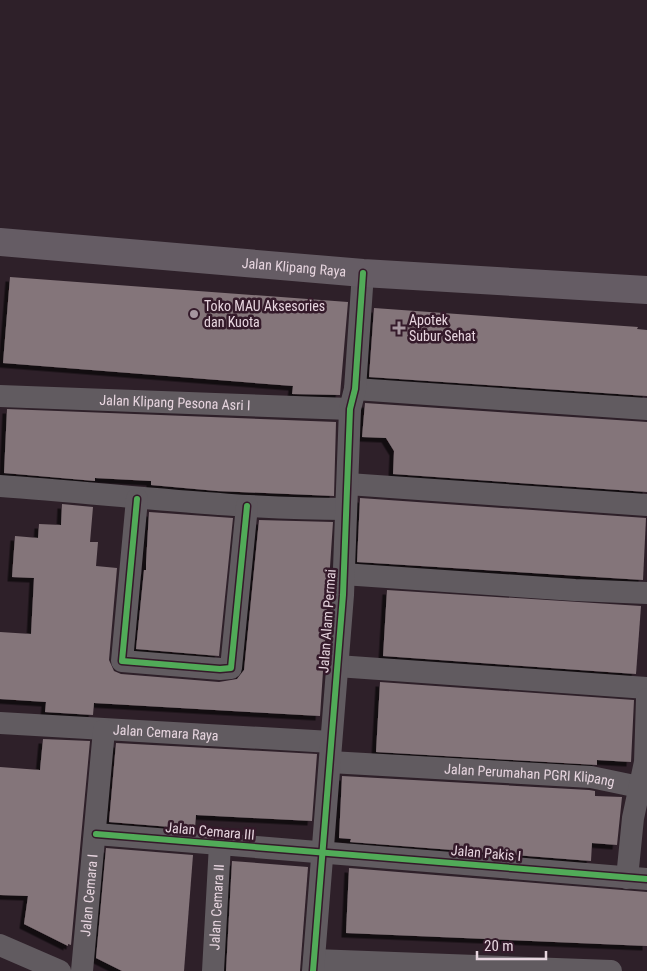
<svg xmlns="http://www.w3.org/2000/svg" width="647" height="971" font-family="'Roboto Condensed',sans-serif">
	<defs>
		<filter id="shadow"><feDropShadow dx="-4.5" dy="4.5" stdDeviation="0" flood-color="#0009"/></filter>
	</defs>
	<rect width="100%" height="100%" fill="#2e2029"/>
	<g fill="#84757a" filter="url(#shadow)">
		<path d="M10 277 348 302 340 395 292 394 293 386 3 363Z"/>
		<path d="M374 308 638 327 637 329 647 330V396L369 377Z"/>
		<path d="M365 403 647 422V492L393 474 394 451 386 438 362 437Z"/>
		<path d="M7 409 336 422 334 496 217 491 151 485V481L95 478V481L4 473Z"/>
		<path d="M360 498 646 518 643 580 357 562Z"/>
		<path d="M62 504 93 507 90 542H98L96 566 117 568 109 660 114 671 121 674 219 682 237 679 244 670 259 520 333 522 320 716 94 703 93 715 45 712 46 702 0 699V632L31 634 34 578 12 577 15 536 38 538 39 524 61 525Z"/>
		<path d="M149 512 233 518 219 656 136 649 144 570H146V563Z"/>
		<path d="M387 590 641 606 636 674 383 656Z"/>
		<path d="M380 682 634 700 631 762 597 760V765L376 752Z"/>
		<path d="M43 739 90 741 71 945 68 944V946L24 924 28 896 0 895V767L40 770Z"/>
		<path d="M116 743 317 754 312 821 196 815 195 829 109 822Z"/>
		<path d="M342 776 589 790 595 791V796L622 797 617 845 592 843 591 861 350 842 351 839 339 838Z"/>
		<path d="M106 848 193 855 184 971H122L96 958Z"/>
		<path d="M232 861 308 867 300 971H226Z"/>
		<path d="M349 868 647 892V946L346 933Z"/>
	</g>
	<g fill="none" stroke-linecap="round" stroke-linejoin="round">
		<g stroke="#615b60" stroke-width="22">
			<path d="M355 389 647 409"/>
			<path id="s1" d="M0 396 350 409"/>
			<path d="M348 484 647 505"/>
			<path d="M0 486C115 494 230 509 346 509"/>
			<path d="M137 499 122 661 220 669 231 668 247 506"/>
			<path d="M343 574 575 590 647 593"/>
			<path d="M337 666 647 688"/>
			<path id="s2" d="M0 723 331 742"/>
			<path id="s3" d="M330 762 591 777 639 787"/>
			<path d="M96 834 647 879"/>
			<path d="M627 878 633 818 645 762 647 699"/>
			<path d="M0 945 60 971"/>
			<path d="M314 960 611 971"/>
			<path id="s4" d="M82 971 104 730"/>
			<path id="s5" d="M213 971 220 844"/>
			<path d="M313 971 343 595 350 409 355 389 363 273"/>
		</g>
		<path stroke="#655c64" stroke-width="28" id="s6" d="M0 242 363 273 647 290"/>
		<g stroke="#341a2a" stroke-width="9">
			<g id="cycleway">
				<path d="M137 499 122 661 220 669 231 668 247 506"/>
				<path d="M96 834 647 879"/>
				<path d="M313 971 343 595 350 409 355 389 363 273"/>
			</g>
		</g>
		<use href="#cycleway" stroke="#51ab58" stroke-width="6"/>
	</g>
	<g fill="#a6969f" stroke="#341a2a" stroke-width="2">
		<circle cx="194" cy="314" r="5"/>
		<path d="M396.5 320.5h5v5h5v5h-5v5h-5v-5h-5v-5h5z"/>
	</g>
	<g text-anchor="middle" stroke-width="5" stroke-linejoin="round" paint-order="stroke">
		<g font-size="14" fill="#e7d5df" stroke="#341a2a">
			<text dy="5" stroke="none"><textPath href="#s6" startOffset="295">Jalan Klipang Raya</textPath></text>
			<text dy="5" stroke="none"><textPath href="#s1" startOffset="175">Jalan Klipang Pesona Asri I</textPath></text>
			<text transform="translate(327 621) rotate(-86)" y="5">Jalan Alam Permai</text>
			<text dy="5" stroke="none"><textPath href="#s2" startOffset="166">Jalan Cemara Raya</textPath></text>
			<text dy="5" stroke="none"><textPath href="#s3" startOffset="200">Jalan Perumahan PGRI Klipang</textPath></text>
			<text transform="translate(210 831) rotate(5)" y="5">Jalan Cemara III</text>
			<text transform="translate(486 853) rotate(5)" y="5">Jalan Pakis I</text>
			<text dy="5" stroke="none"><textPath href="#s4" startOffset="76">Jalan Cemara I</textPath></text>
			<text dy="5" stroke="none"><textPath href="#s5" startOffset="64">Jalan Cemara II</textPath></text>
		</g>
		<g font-size="14" fill="#e7d5df" stroke="#341a2a" text-anchor="start">
			<text x="204" y="311">Toko MAU Aksesories<tspan x="204" dy="16">dan Kuota</tspan></text>
			<text x="409" y="325">Apotek<tspan x="409" dy="16">Subur Sehat</tspan></text>
		</g>
	</g>
	<path d="M477 951v8h69v-8" fill="none" stroke="#e7d5df" stroke-width="2.5"/>
	<text x="484" y="951" font-size="15" fill="#e7d5df" stroke="#341a2a" stroke-width="4" paint-order="stroke">20 m</text>
</svg>
